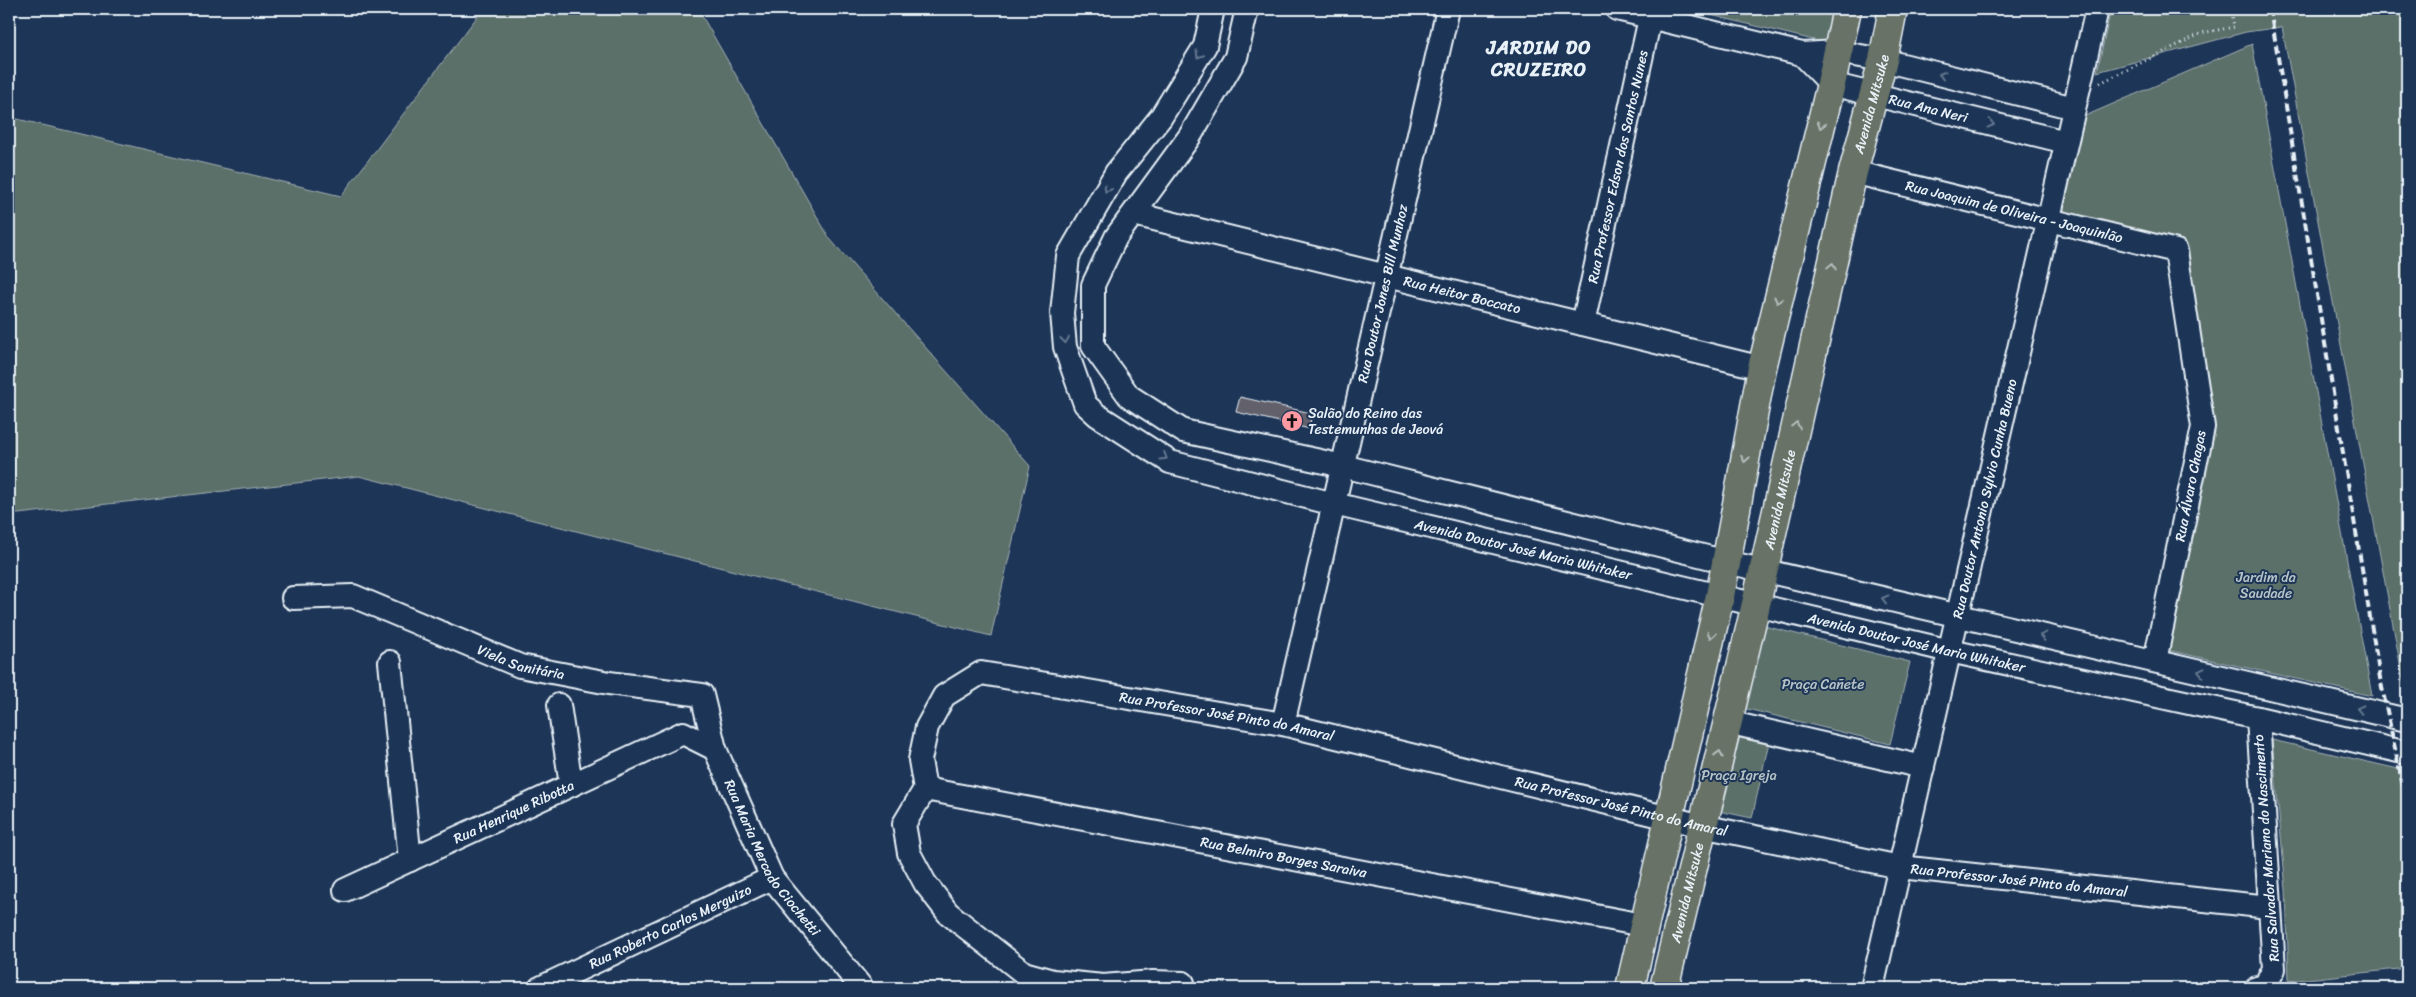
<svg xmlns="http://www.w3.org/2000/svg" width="2416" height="997" font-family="Sriracha,sans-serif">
	<rect width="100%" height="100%" fill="#1d3557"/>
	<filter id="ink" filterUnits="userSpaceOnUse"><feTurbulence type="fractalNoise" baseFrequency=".02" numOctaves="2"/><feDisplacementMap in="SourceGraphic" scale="10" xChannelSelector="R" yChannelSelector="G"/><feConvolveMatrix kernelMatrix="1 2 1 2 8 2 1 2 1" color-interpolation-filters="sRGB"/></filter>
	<g filter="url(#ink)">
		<g fill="#5b6f6b" stroke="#a2b0b2">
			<path d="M483 9H698L830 239 1030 466 991 636 359 476 9 515V117L341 196Z"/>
			<path d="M1686 9H1837L1830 44Z"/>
			<path d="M2111 9H2407V701L2282 27 2246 32 2097 72Z"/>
			<path d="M2252 44 2372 696 2167 650 2212 419 2179 245 2056 215 2085 116Z"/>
			<path d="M1756 624 1910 662 1890 744 1735 706Z"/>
			<path d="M1727 733 1769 742 1752 818 1709 809Z"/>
			<path d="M2272 740 2407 771V968L2289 981 2286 890Z"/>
		</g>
		<path fill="#62616b" stroke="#e8f1f8" d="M1240 397 1311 413 1310 429 1236 412Z"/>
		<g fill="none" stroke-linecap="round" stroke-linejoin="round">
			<g stroke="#e8f1f8" stroke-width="26">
				<g id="minor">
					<path id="s1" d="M1213 9 1205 46 1161 117 1116 173 1068 256 1062 313 1065 347 1085 404 1097 415 1170 462 1334 504 1950 651 2258 718 2407 753"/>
					<path d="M1247 9 1236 57 1190 136 1116 237 1093 285V346L1129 396 1183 431 1343 466 1727 562 2407 720"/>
					<path d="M1617 9 1802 54 1838 52 1883 60 2074 108"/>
					<path id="s2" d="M1802 54 1831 84 2066 142"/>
					<path id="s3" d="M1853 172 2176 251 2203 427 2155 661"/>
					<path id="s4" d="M1134 214 1762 368"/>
					<path id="s5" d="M1583 324 1652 9"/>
					<path id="s6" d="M293 598 353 596 520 666 609 683 702 695 715 749"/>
					<path d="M390 662 410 860"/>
					<path d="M559 705 571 785"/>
					<path d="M1727 722 1923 767"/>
					<path id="s7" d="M1283 724 1448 9"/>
					<path id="s8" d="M925 789 1643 925"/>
					<path id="s9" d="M345 890 683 733 715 749 772 878 862 988"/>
					<path id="s10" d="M1183 983 1153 982 1103 986 1053 981 1024 973 948 913 925 883 909 853 904 824 925 789 920 760 927 727 944 696 981 673 1283 724 1702 826 1900 867 2269 907"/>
					<path id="s11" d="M540 988 772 878"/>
					<path id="s12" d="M1872 988 2097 9"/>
					<path d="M2257 988 2265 986 2274 969 2258 718"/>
				</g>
			</g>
			<g stroke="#e8f1f8" stroke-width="31">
				<g id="major">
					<path d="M1630 988 1720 596 1762 368 1831 84 1847 9"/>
					<path id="s13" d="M1664 988 1756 604 1853 172 1883 60 1893 9"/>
				</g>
			</g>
			<path stroke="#e8f1f8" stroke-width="3" stroke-dasharray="1 4" stroke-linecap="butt" d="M2100 83 2202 33 2234 27 2231 9"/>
			<use href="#minor" stroke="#1d3557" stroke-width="22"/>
			<use href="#major" stroke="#687266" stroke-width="28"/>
			<path stroke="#e8f1f8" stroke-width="4" stroke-dasharray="8 4" stroke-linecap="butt" d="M2270 9 2380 678 2407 805"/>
		</g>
		<defs><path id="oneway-chevron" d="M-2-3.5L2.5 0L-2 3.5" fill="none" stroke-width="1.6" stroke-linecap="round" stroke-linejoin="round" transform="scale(1.25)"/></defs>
		<g stroke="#64778f">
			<use href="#oneway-chevron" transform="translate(1199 55) rotate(122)"/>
			<use href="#oneway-chevron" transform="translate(1942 75) rotate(-166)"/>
			<use href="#oneway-chevron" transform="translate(1991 124) rotate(14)"/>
			<use href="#oneway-chevron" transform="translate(1107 189) rotate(120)"/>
			<use href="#oneway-chevron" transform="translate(1065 340) rotate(84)"/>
			<use href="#oneway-chevron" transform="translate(1164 457) rotate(32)"/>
			<use href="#oneway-chevron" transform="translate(1885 599) rotate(-166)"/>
			<use href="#oneway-chevron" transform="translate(2043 636) rotate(-167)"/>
			<use href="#oneway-chevron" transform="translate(2201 672) rotate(-167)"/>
			<use href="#oneway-chevron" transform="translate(2360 709) rotate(-167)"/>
		</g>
		<g stroke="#b5bebe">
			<use href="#oneway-chevron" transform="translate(1821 125) rotate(104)"/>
			<use href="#oneway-chevron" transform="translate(1832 266) rotate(-77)"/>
			<use href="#oneway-chevron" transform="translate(1778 300) rotate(104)"/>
			<use href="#oneway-chevron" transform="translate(1796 425) rotate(-77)"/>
			<use href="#oneway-chevron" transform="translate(1745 459) rotate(100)"/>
			<use href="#oneway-chevron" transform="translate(1711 635) rotate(103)"/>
			<use href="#oneway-chevron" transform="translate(1719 754) rotate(-76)"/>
		</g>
	</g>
	<defs>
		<g id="church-disc" transform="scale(1.125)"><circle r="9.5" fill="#ff9aa2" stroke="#1d3557"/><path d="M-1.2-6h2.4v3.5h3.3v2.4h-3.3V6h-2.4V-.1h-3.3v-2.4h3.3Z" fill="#111"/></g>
	</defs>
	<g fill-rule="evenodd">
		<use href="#church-disc" x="1292" y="421"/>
	</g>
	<g text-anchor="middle" stroke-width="4" stroke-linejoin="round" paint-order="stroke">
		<g font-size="14" fill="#e8f1f8" stroke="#1d3557">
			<text dy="5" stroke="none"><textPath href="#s13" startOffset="908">Avenida Mitsuke</textPath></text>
			<text dy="5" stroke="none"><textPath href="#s2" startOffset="142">Rua Ana Neri</textPath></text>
			<text dy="5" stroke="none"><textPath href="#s5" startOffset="161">Rua Professor Edson dos Santos Nunes</textPath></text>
			<text dy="5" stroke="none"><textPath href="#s3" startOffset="166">Rua Joaquim de Oliveira - Joaquinlão</textPath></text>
			<text dy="5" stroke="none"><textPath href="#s7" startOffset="442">Rua Doutor Jones Bill Munhoz</textPath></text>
			<text dy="5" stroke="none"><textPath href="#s4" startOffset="338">Rua Heitor Boccato</textPath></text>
			<text transform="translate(2190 486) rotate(-79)" y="5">Rua Álvaro Chagas</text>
			<text dy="5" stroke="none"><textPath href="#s13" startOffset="502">Avenida Mitsuke</textPath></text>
			<text dy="5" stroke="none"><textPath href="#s12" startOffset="502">Rua Doutor Antonio Sylvio Cunha Bueno</textPath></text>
			<text dy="5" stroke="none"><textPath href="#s1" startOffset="908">Avenida Doutor José Maria Whitaker</textPath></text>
			<text dy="5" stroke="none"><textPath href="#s1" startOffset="1312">Avenida Doutor José Maria Whitaker</textPath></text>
			<text dy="5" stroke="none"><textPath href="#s6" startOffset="241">Viela Sanitária</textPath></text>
			<text dy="5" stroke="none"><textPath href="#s10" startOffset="791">Rua Professor José Pinto do Amaral</textPath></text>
			<text dy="5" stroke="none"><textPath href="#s10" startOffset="1196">Rua Professor José Pinto do Amaral</textPath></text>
			<text dy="5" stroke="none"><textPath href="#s9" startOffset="186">Rua Henrique Ribotta</textPath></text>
			<text transform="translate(2266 848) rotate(-94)" y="5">Rua Salvador Mariano do Nascimento</text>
			<text dy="5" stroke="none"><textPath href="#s9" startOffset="532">Rua Maria Mercado Ciochetti</textPath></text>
			<text dy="5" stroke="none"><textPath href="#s8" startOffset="365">Rua Belmiro Borges Saraiva</textPath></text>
			<text dy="5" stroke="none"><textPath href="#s10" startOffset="1601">Rua Professor José Pinto do Amaral</textPath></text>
			<text dy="5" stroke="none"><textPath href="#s13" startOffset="98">Avenida Mitsuke</textPath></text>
			<text dy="5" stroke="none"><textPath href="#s11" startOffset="144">Rua Roberto Carlos Merguizo</textPath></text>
		</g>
		<g font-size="14" fill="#e8f1f8" stroke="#1d3557" text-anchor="start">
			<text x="1308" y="418">Salão do Reino das<tspan x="1308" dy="16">Testemunhas de Jeová</tspan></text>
		</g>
		<g font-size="14" fill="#b7c4c7" stroke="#1d3557">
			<text x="2266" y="582">Jardim da<tspan x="2266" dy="16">Saudade</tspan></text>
			<text x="1823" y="689">Praça Cañete</text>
			<text x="1739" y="780">Praça Igreja</text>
		</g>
		<g font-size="19" font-weight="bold" letter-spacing="1" fill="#e8f1f8" stroke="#1d3557">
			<text x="1539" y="54">JARDIM DO<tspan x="1539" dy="22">CRUZEIRO</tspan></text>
		</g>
	</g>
	<rect width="2416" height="997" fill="none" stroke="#1d3557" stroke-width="30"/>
	<rect x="15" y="15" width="2386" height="967" fill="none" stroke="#e8f1f8" stroke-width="2" filter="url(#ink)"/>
</svg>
